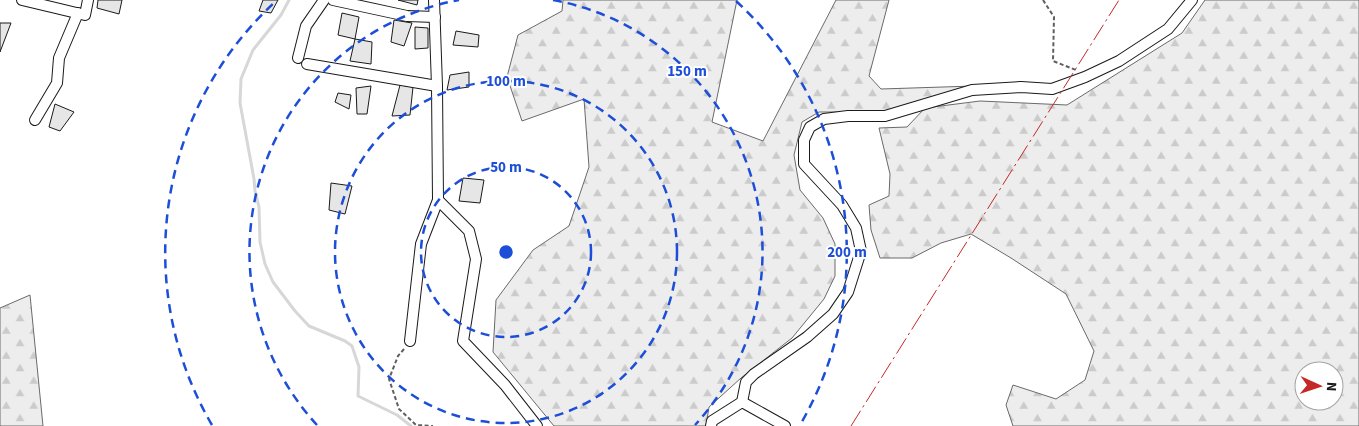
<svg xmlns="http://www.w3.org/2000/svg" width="1359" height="426" font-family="'Source Sans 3',sans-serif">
	<defs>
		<pattern id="forest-firs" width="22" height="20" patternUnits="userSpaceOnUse" patternTransform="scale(1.25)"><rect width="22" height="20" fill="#ededed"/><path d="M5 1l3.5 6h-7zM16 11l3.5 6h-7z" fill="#cbcbcb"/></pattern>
	</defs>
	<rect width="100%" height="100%" fill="#fff"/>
	<g fill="url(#forest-firs)" stroke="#6a6a6a" fill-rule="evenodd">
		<path d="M563 0H737L712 122 763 141 836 0H889L869 76 881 89 1005 85 886 112H819L802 122 794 155 800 190 823 218 835 244V276L824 299 792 338 741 378 709 407 706 426H554L493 352 496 300 533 250 569 226 589 167 584 99 522 121 507 77 518 35 562 11Z"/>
		<path d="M1205 0H1359V426H1013L1006 405 1013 385 1056 399 1085 380 1094 351 1066 294 1011 258 971 234 941 243 912 258H880L871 230 869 205 889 196 890 174 879 128 907 127 925 108 980 101 1067 105 1182 33ZM1304 371H1334V401H1304Z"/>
		<path d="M30 295 43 426H0V308Z"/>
	</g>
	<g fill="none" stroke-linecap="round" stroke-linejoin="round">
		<path stroke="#d7d7d7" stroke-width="3" d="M289 0 281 15 253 50 241 79 240 103 254 179 255 191 259 207 260 242 265 264 273 282 295 311 309 326 345 341 352 346 359 367 358 396 397 415 411 426"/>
	</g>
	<g fill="#e6e6e6" stroke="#1a1a1a">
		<path d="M98 0H122L119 14 97 8Z"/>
		<path d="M263 0H278L271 13 259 11Z"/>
		<path d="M398 0H418L417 5Z"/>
		<path d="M342 13 359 17 355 39 338 35Z"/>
		<path d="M394 20 412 23 404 46 391 42Z"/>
		<path d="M0 23H11L0 52Z"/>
		<path d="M415 27 428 28V48L415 49Z"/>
		<path d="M456 31 479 35 478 47 453 45Z"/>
		<path d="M355 39 372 42 371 64 350 61Z"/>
		<path d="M469 72V87L447 90 450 75Z"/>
		<path d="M400 85 413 87 410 115 392 116Z"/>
		<path d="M371 86 367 114H357L356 88Z"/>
		<path d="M338 93 351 95 349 109 335 102Z"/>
		<path d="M55 104 74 112 60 131 49 127Z"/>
		<path d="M463 178 484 180 480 203 459 201Z"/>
		<path d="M331 183 352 186 345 214 329 210Z"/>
	</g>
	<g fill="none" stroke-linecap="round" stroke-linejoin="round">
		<g stroke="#1a1a1a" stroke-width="12">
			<g id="minor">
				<path d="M22 0 85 15 88 0"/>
				<path d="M333 0 407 16 435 17"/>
				<path d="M434 0 437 86 438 200 469 231 476 259 463 341 505 385 537 426"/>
				<path d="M298 58 306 26 324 0"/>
				<path d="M307 64 437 86"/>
				<path d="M35 120 57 83 59 58 78 13"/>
				<path d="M410 341 421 244 438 200"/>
				<path d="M742 402 785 426"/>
				<path d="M711 426 712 421 742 402 746 382 754 374 807 337 833 314 848 292 861 251 856 228 842 205 804 164V140L810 127 824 119 848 116H885L972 90 1021 87 1052 89 1085 77 1119 61 1168 29 1192 0"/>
			</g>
		</g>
		<g stroke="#5f5f5f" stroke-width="2" stroke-dasharray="4 2.5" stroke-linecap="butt">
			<path d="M1043 0 1054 17 1053 61 1076 70"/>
			<path d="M404 349 398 356 389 379 399 409 416 425 433 426"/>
		</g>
		<use href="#minor" stroke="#fff" stroke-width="10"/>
		<path stroke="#c62828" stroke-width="1" stroke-dasharray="18 4 2.5 4" stroke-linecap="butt" d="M851 426 1119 0"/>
	</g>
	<g fill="none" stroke="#1d4ed8" stroke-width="2.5" stroke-dasharray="9 6">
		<circle cx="506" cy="252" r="85"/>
		<circle cx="506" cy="252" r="171"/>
		<path d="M317 425A256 256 0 0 1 459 0M553 0A256 256 0 0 1 695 425"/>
		<path d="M212 425A341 341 0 0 1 276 1M736 1A341 341 0 0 1 800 425"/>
	</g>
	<circle cx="506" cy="252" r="8" fill="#1d4ed8" stroke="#fff" stroke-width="2.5"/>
	<g font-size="15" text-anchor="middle" font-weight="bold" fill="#1d4ed8" stroke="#fff" stroke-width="4" stroke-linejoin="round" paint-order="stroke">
		<text x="687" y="76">150 m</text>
		<text x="506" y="86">100 m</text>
		<text x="506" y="172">50 m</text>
		<text x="847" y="257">200 m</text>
	</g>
	<g transform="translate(1319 386) rotate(93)"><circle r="24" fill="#ffffff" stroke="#a3a3a3"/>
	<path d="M0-4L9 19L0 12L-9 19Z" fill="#c62828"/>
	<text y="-8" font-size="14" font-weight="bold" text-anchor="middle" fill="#1a1a1a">N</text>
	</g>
</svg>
